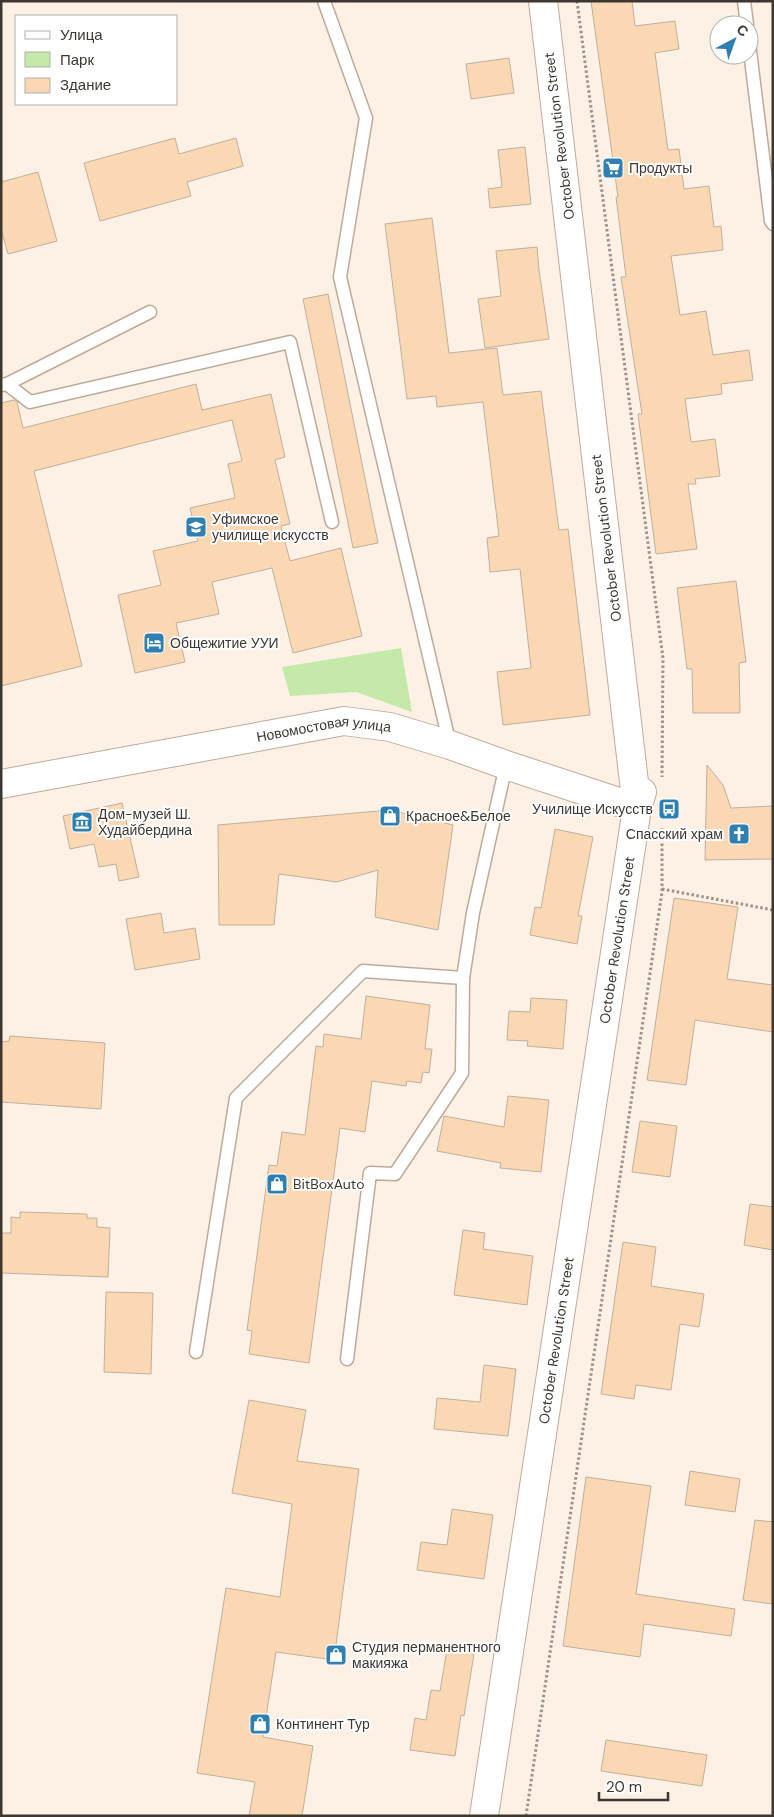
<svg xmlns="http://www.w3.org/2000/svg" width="774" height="1817" font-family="'DM Sans',sans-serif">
	<rect width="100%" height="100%" fill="#fdf1e6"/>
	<path fill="#c4e9aa" d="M401 648 412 712 356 692 290 696 282 667Z"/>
	<g fill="#fad8b4" stroke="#c1af9d">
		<path d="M591 1H632L635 26 675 21 679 49 655 53 668 150 679 149 684 189 709 186 714 227 721 226 723 250 671 256 680 315 706 311 713 355 749 350 753 380 721 384 722 394 685 399 691 442 715 439 720 476 695 479 696 484H688L697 549 656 554 638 414H642L621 277H626L616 197H618Z"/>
		<path d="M509 58 514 93 471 99 466 64Z"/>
		<path d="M175 138 179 154 236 138 243 166 187 182 191 196 100 221 84 163Z"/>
		<path d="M525 147 531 204 490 208 488 189 502 187 498 150Z"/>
		<path d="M38 172 57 241 8 254 1 229V182Z"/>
		<path d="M432 218 449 353 497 348 503 395 541 391 559 530 568 529 590 715 503 725 497 672 531 668 520 569 490 572 487 538 499 536 483 402 437 407 436 396 407 399 385 224Z"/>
		<path d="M537 247 539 270 549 339 485 348 478 299 501 296 496 251Z"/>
		<path d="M328 294 378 543 353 548 303 299Z"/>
		<path d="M196 384 202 410 271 394 285 457 275 460 290 524 281 526 290 561 341 548 362 636 293 653 272 568 212 582 219 614 176 623 185 662 135 673 118 595 161 585 153 551 198 541 190 508 235 498 228 464 242 461 232 420 34 471 82 666 1 686V403L14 400 17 402 23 428Z"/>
		<path d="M736 581 746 662 739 663 740 713H693L692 669H687L677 588Z"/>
		<path d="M707 765 723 785 731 808 773 806V859L705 860Z"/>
		<path d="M122 803 139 877 119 881 116 864 99 867 94 844 70 849 63 816Z"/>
		<path d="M390 810 453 825 438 930 375 917 378 870 337 882 279 874 274 925H219L218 825Z"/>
		<path d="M555 829 593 837 578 916H582L577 944 530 935 535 907 541 908Z"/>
		<path d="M674 898 738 907 727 979 773 985V1032L695 1020 686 1085 647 1080Z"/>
		<path d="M161 913 164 933 195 928 200 959 135 970 126 919Z"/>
		<path d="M366 996 430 1005 425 1049H432L429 1073 423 1072 421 1083 407 1081 406 1086 372 1081 365 1132 340 1128 309 1363 249 1354 252 1331 247 1330 269 1165 277 1166 282 1132 305 1135 316 1046 323 1047 324 1034 361 1039Z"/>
		<path d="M531 998 567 1000 563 1049 527 1046 528 1041 507 1040 509 1011 530 1012Z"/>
		<path d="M10 1036 105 1043 101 1109 1 1102V1042L9 1041Z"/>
		<path d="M508 1096 549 1100 541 1172 500 1168 501 1163 437 1151 444 1116 504 1127Z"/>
		<path d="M640 1121 677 1126 670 1177 632 1172Z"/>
		<path d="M750 1204 773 1207V1250L744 1245Z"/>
		<path d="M20 1212 87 1214V1218H97V1227L110 1228 108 1277 1 1273V1233H11V1217L20 1218Z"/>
		<path d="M463 1230 485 1233 483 1249 533 1256 527 1305 454 1295Z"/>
		<path d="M623 1242 656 1247 651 1286 704 1294 699 1327 680 1324 671 1390 636 1385 634 1399 601 1394Z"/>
		<path d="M106 1292 153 1293 151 1374 104 1372Z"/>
		<path d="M484 1365 516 1369 508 1436 434 1429 437 1398 480 1402Z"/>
		<path d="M249 1400 306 1410 297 1461 359 1469 334 1660 276 1652 263 1737 313 1746 302 1816H249L255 1782 197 1773 226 1588 280 1597 292 1504 232 1493Z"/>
		<path d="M690 1471 740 1479 735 1512 685 1505Z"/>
		<path d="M586 1477 651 1486 636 1594 735 1609 731 1636 644 1624 640 1657 563 1646Z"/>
		<path d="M452 1509 493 1515 484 1579 417 1570 421 1542 447 1545Z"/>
		<path d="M755 1520 773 1522V1604L743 1600Z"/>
		<path d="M447 1650 474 1654 464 1716 461 1715 455 1756 410 1750 415 1718 426 1720 431 1690 440 1691Z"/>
		<path d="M606 1740 707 1755 702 1786 601 1771Z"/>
	</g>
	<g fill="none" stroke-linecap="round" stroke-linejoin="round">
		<g stroke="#bdab9a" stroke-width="15">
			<g id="service">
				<path d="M324 1 366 118 340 277 450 745"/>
				<path d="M744 1 747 25"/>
				<path d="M749 43 771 221 773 224"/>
				<path d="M7 384 150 312"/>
				<path d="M1 385 7 384 30 402 290 342 332 522"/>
				<path d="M196 1352 236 1098 363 971 463 978 473 913 506 765"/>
				<path d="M347 1359 370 1173 395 1174 462 1073 463 978"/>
			</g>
		</g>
		<g stroke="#bdab9a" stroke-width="30">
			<g id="tertiary">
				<path id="s1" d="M1 784 344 721 390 727 450 745 506 765 637 808 642 792"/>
				<path id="s2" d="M484 1816 637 808 543 1"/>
			</g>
		</g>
		<g stroke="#9b9289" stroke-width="3" stroke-dasharray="2.5 2.5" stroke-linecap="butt">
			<path d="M577 1 663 658 662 777"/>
			<path d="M662 889 773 910"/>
			<path d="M526 1816 662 892V826"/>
		</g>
		<use href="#service" stroke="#fff" stroke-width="12"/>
		<use href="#tertiary" stroke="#fff" stroke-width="28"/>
	</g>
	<defs>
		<g id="supermarket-square" transform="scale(1.125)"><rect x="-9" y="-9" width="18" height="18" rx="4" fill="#307fb1" stroke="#fff"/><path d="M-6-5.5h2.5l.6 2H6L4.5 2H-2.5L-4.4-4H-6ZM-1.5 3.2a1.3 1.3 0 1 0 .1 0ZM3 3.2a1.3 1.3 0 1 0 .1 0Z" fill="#fff"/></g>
		<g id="university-square" transform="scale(1.125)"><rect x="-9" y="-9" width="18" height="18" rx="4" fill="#307fb1" stroke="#fff"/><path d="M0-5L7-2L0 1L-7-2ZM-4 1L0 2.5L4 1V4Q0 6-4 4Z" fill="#fff"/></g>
		<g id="hotel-square" transform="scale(1.125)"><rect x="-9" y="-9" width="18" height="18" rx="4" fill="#307fb1" stroke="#fff"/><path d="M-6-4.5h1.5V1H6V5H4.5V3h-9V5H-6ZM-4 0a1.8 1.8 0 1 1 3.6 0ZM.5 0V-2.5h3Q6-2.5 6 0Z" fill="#fff"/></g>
		<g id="bus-square" transform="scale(1.125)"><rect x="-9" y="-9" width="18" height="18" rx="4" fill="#307fb1" stroke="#fff"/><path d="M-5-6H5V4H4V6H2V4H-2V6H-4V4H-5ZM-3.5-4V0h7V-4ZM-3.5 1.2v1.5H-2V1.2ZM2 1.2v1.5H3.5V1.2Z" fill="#fff"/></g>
		<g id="shop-square" transform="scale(1.125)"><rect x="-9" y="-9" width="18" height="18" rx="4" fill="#307fb1" stroke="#fff"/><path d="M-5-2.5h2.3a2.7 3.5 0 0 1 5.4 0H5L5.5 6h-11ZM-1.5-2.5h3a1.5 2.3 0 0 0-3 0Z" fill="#fff"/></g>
		<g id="museum-square" transform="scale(1.125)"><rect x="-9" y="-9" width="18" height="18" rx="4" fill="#307fb1" stroke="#fff"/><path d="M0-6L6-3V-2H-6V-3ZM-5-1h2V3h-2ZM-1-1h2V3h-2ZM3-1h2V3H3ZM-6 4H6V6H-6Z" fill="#fff"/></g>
		<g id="church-square" transform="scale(1.125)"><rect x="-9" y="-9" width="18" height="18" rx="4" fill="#307fb1" stroke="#fff"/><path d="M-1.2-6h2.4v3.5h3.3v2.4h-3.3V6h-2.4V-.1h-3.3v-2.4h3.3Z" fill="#fff"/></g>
	</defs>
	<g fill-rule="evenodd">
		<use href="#supermarket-square" x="613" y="168"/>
		<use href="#university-square" x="196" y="527"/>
		<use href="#hotel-square" x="154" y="643"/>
		<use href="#bus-square" x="669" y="809"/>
		<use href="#shop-square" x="390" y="816"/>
		<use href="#museum-square" x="82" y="822"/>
		<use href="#church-square" x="739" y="834"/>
		<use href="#shop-square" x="277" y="1184"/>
		<use href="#shop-square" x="336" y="1655"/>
		<use href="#shop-square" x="260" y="1724"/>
	</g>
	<g text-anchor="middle" stroke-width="4" stroke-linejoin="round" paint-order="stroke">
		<g font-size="14" fill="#3e3730" stroke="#fff">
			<text transform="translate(559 136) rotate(-97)" y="5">October Revolution Street</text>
			<text transform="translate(606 538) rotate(-97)" y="5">October Revolution Street</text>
			<text dy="5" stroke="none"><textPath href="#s1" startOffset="328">Новомостовая улица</textPath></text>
			<text dy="5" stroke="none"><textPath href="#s2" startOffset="886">October Revolution Street</textPath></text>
			<text dy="5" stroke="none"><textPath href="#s2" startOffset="481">October Revolution Street</textPath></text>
		</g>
		<g font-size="14" fill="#3e3730" stroke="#fff" text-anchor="start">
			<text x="629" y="173">Продукты</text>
			<text x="212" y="524">Уфимское<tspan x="212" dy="16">училище искусств</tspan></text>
			<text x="170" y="648">Общежитие УУИ</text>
			<text x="653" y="814" text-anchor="end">Училище Искусств</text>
			<text x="98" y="819">Дом-музей Ш.<tspan x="98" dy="16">Худайбердина</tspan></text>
			<text x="406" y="821">Красное&amp;Белое</text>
			<text x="723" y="839" text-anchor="end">Спасский храм</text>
			<text x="293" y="1189">BitBoxAuto</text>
			<text x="352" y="1652">Студия перманентного<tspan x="352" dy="16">макияжа</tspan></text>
			<text x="276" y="1729">Континент Тур</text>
		</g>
	</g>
	<rect width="774" height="1817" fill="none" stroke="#3e3730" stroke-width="5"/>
	<rect x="15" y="15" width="162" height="90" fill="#ffffff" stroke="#b2afac"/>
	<rect x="25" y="31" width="25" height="8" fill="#ffffff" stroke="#b2afac"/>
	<text x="60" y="40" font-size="15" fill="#3e3730">Улица</text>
	<rect x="25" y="52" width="25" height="15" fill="#c4e9aa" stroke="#b2afac"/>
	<text x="60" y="65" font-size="15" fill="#3e3730">Парк</text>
	<rect x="25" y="78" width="25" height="15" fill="#fad8b4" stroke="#b2afac"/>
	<text x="60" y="90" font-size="15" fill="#3e3730">Здание</text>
	<g transform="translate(734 40) rotate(41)"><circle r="24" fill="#ffffff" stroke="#b2afac"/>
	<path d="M0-4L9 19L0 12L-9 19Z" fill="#307fb1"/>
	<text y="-8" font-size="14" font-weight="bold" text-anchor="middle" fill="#3e3730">С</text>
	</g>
	<path d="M599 1792v8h69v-8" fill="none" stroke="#3e3730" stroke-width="2.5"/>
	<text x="606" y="1792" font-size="15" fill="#3e3730" stroke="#ffffff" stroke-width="4" paint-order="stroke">20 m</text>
</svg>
